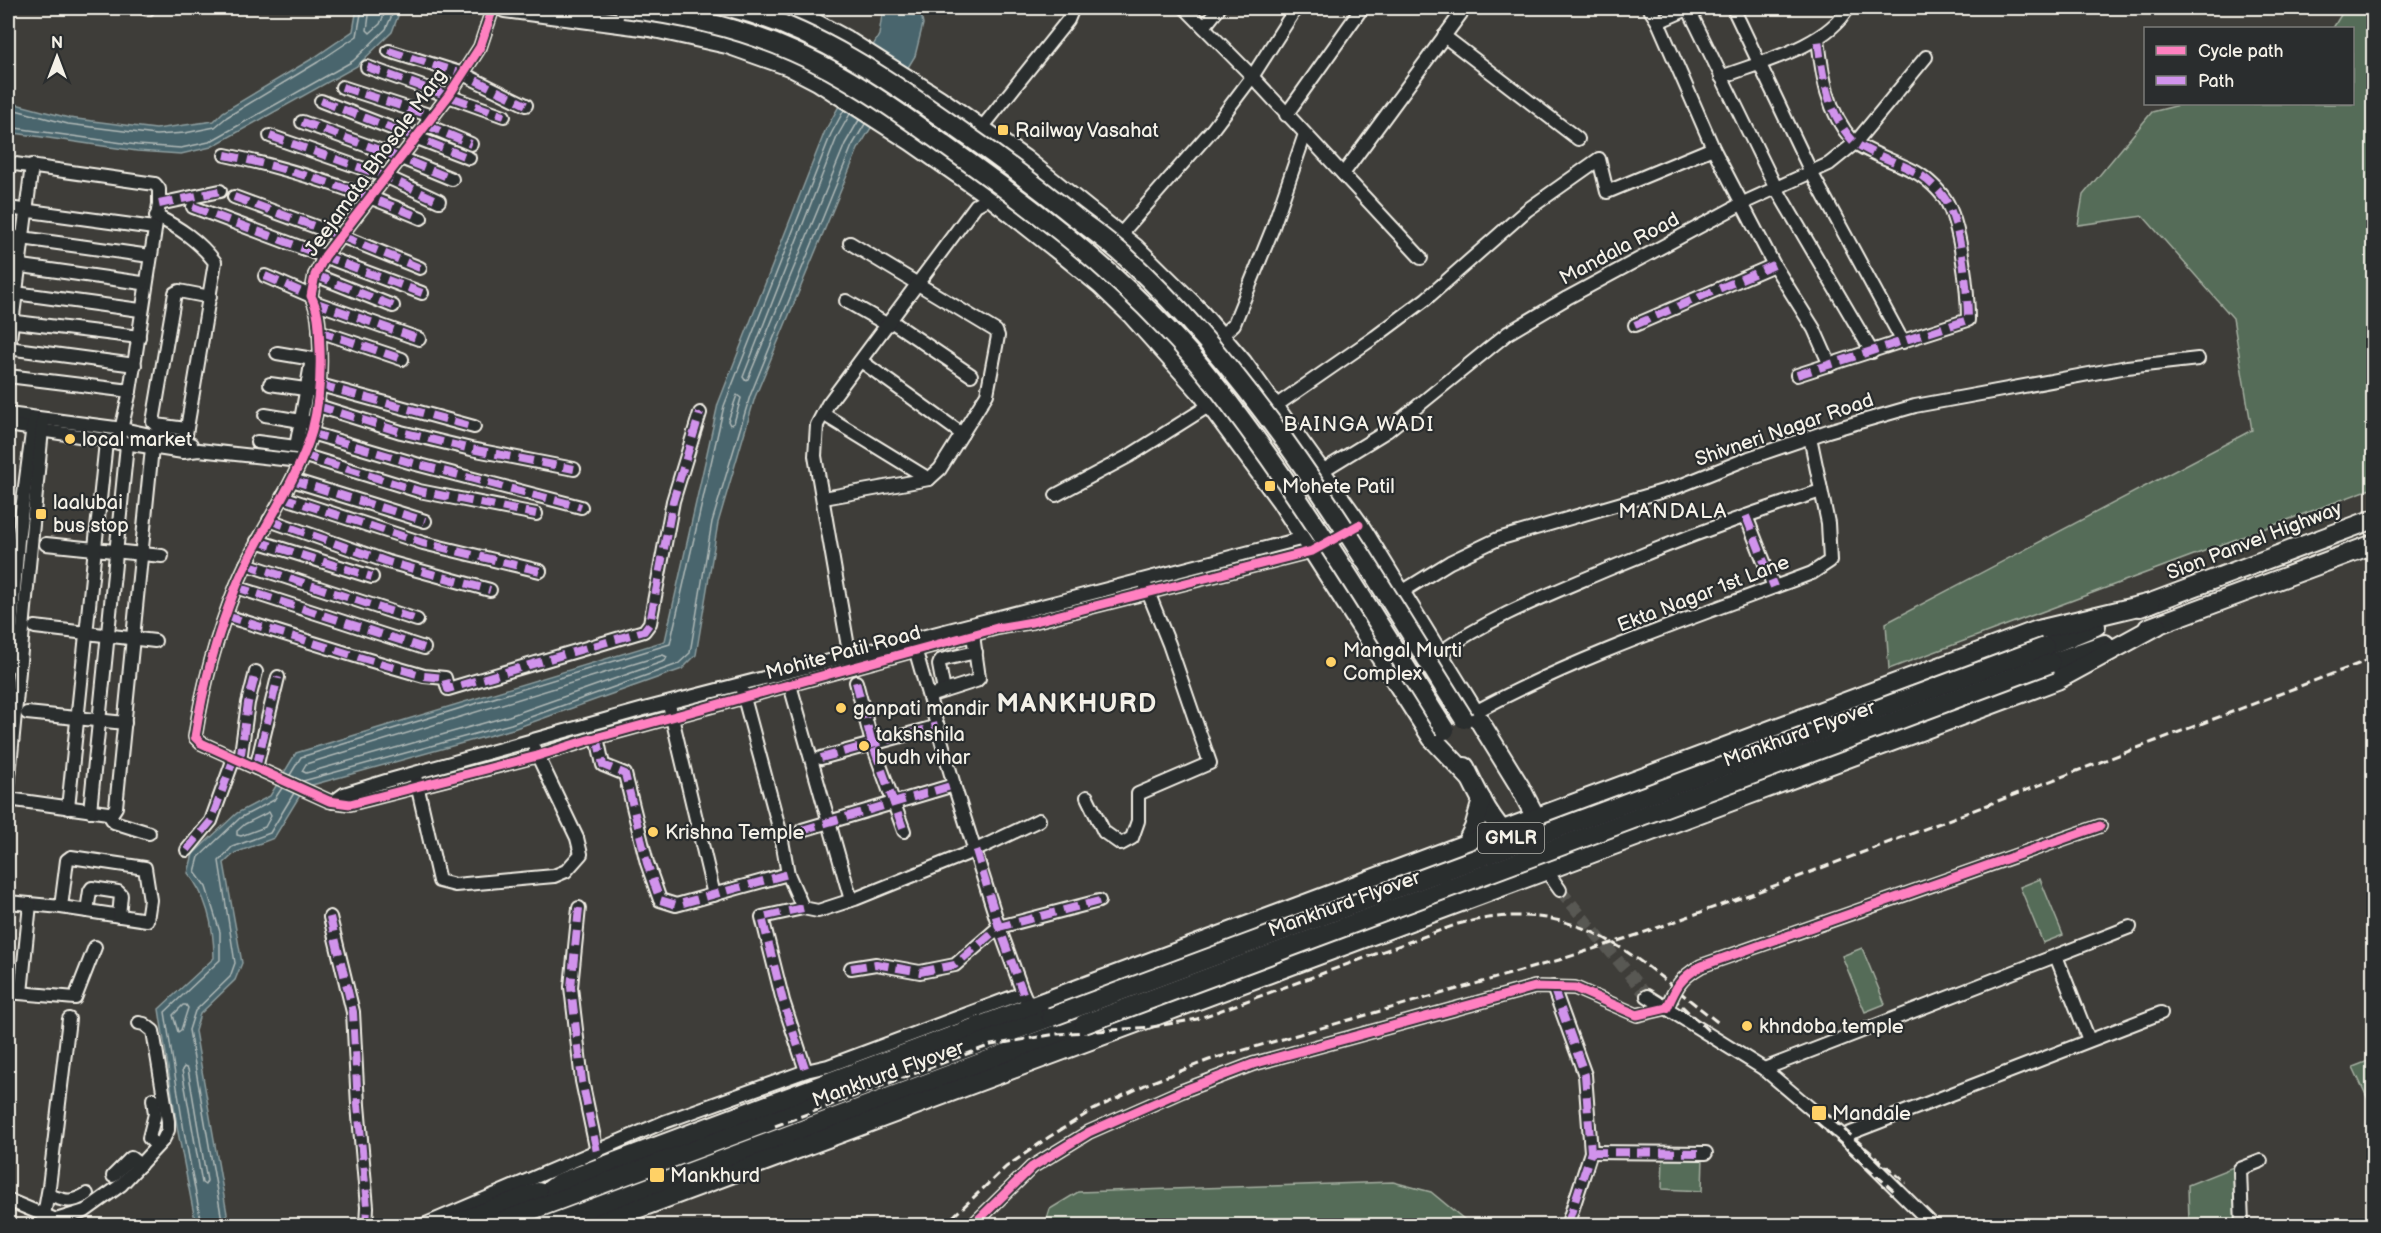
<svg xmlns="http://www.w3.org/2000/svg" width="2381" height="1233" font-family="'Balsamiq Sans',sans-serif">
	<rect width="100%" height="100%" fill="#3e3d39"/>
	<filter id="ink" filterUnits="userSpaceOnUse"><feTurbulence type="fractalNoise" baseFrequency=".0167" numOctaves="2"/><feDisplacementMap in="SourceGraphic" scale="12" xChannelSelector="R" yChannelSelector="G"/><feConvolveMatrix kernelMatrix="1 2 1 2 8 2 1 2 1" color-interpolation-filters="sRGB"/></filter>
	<g filter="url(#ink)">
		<g fill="#556c58" stroke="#a4aea0" stroke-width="1.5">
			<path d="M2345 8H2373V488L1889 669 1886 623 2252 430 2233 318 2143 216 2078 225 2083 195 2152 112 2183 104H2352V28H2333Z"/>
			<path d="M2040 879 2063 935 2043 943 2020 887Z"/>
			<path d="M1862 948 1885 1004 1865 1012 1842 956Z"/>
			<path d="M2373 1059V1110L2353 1067Z"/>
			<path d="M1663 1155 1703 1157 1702 1191 1662 1189Z"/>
			<path d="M2233 1167 2235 1221 2189 1223 2188 1185Z"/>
			<path d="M1393 1182 1431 1192 1471 1225H1045L1050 1209 1078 1192Z"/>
		</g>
		<g fill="#49656d" stroke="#8d9d9e" stroke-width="1.5">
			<path d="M357 8H401L392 32 357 66 211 147 181 154 137 151 8 132V102L69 118 156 129 214 121 223 112 315 57 353 31Z"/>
			<path d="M883 8H920L923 24 915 56 858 149 755 397 718 523 696 655 682 669 513 729 305 787 274 838 235 853 224 863 242 963 235 980 200 1014 195 1031 229 1225H196L178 1132 159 1009 214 958C214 927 208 898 188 873L193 854 237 813 270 796 296 753 665 641 718 404 825 131 879 35Z"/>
		</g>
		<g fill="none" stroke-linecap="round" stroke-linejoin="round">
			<g stroke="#b0b9b7" stroke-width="1.5">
				<path d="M370 8 367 30 370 33 380 24 387 8"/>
				<path d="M8 108 68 124 156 135 185 133 215 127 227 117 318 62 357 36 362 8"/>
				<path d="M850 114 837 137 743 377 745 380 748 379 845 144 859 120"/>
				<path d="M8 127 137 145 181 148 209 142 353 61 386 29 395 8"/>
				<path d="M737 395 741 398 734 423 730 425 728 421Z"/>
				<path d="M663 655 667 657 665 661 509 716 306 773 302 771 306 764Z"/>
				<path d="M290 775 301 757 670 644 724 406 831 134 844 110"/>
				<path d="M303 781 511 724 678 664 690 653 712 522 750 396 852 146 865 124"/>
				<path d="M269 812 271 816 265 827 241 836 237 835V831L245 824Z"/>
				<path d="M183 1005H186L188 1008 181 1030 178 1032 173 1015Z"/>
				<path d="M184 1067 188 1069 207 1181 205 1185 202 1183 182 1070Z"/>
				<path d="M202 1226 184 1131 165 1012 220 960V932L206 887 195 872 199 857 240 818 274 800 282 788"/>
				<path d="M223 1226 189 1030 195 1011 230 977 235 963 219 861 232 847 270 833 294 793"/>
			</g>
			<path stroke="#595853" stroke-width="12" stroke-dasharray="12 6" stroke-linecap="butt" d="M1560 890 1647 996"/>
			<g stroke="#f4f1e8" stroke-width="16">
				<g id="minor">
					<path d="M144 8 148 9"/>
					<path d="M493 8 480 47 449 95 325 256 315 275 311 296C320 313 319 330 320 349 321 377 319 404 312 431 296 486 257 533 236 587 217 634 203 686 195 737L201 743 329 801 350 804 537 756 588 740 997 628 1032 622 1312 551 1353 529"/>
					<path d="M1185 8 1248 72 1421 258"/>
					<path d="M1649 8 1658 22 1713 148 1774 265 1814 329 1830 365"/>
					<path d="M1688 8 1776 188 1872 352"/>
					<path d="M1733 8 1811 172 1903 342"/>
					<path d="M1658 22 1690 8"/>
					<path d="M1204 27 1219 8"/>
					<path d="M1444 36 1578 139"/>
					<path d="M389 51 463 74 526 105"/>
					<path d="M367 67 504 116"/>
					<path d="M1721 77C1761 62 1827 46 1848 8"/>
					<path d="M342 87 432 116"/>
					<path d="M321 101 469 158"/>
					<path d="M1286 115 1362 8"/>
					<path d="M302 122 401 158 452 179"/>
					<path d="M426 125 471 144"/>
					<path d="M981 129 1068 20 1073 8"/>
					<path d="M270 136 387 177 439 201"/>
					<path d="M225 155C293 169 358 191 421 218"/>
					<path d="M8 163 155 184 159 189V204L130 391 118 443"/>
					<path d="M1343 174 1465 8"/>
					<path d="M234 197 341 236 420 268"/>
					<path d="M159 204 220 191"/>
					<path d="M193 207 422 293"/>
					<path d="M8 208 154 228"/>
					<path d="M156 216C180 228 199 241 215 262L183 452"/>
					<path d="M1120 235 1212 130 1252 77 1296 8"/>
					<path d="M8 236 150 256"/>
					<path d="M8 264 142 283"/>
					<path d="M315 275 393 306"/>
					<path d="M265 276 311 296"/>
					<path d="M8 292 140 310"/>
					<path d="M846 301 888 325"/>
					<path d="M314 302 419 339"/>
					<path d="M8 321 139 337"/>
					<path d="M891 321 971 375"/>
					<path d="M1635 325 1774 265"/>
					<path d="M319 331 402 359"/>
					<path d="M1221 336 1234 324 1272 230 1305 134"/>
					<path d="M8 348 135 365"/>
					<path d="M277 353 319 360"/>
					<path d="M8 355 32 165"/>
					<path d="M861 361 962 434"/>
					<path d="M1797 375 1968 320C1968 291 1961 224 1945 199 1939 190 1927 179 1919 174 1903 164 1863 151 1853 141 1827 112 1822 75 1818 38"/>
					<path d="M8 376 130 391"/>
					<path d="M270 384 312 390"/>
					<path d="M320 385 474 427"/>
					<path d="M318 406 401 432 471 449 574 469"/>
					<path d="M1274 407 1375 337 1426 299 1527 210 1599 159 1607 192 1713 148"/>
					<path d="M8 414 123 429 191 444"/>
					<path d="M823 414 929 479"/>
					<path d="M265 415 307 422"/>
					<path d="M8 425 183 452 199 450 300 461"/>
					<path d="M186 429 156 425 153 422 175 293 179 291 210 297"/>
					<path d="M311 433 416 464 581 507"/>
					<path d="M257 442 296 447 312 359"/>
					<path d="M302 455 419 491 536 514"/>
					<path d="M1322 471 1387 431 1508 333 1567 298 1743 203 1829 164 1855 143 1926 57"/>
					<path d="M292 480 425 521"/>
					<path d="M1056 495 1129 456 1210 405"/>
					<path d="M282 497 423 543 540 571"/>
					<path d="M824 498 929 479 940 469 987 394 998 336 996 331 850 243"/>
					<path d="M1746 516 1774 587"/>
					<path d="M269 520 388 562 490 590"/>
					<path d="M257 541 372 577"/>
					<path d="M46 544 162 556"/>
					<path d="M246 564 417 620"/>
					<path d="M236 587 424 648"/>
					<path d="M1400 593 1450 562 1498 539 1677 487 1749 458 1828 431 1915 406 2127 367 2198 359"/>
					<path d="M226 616 362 658 424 676 445 678 448 689 644 631 650 623 673 501 700 413"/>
					<path d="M35 627 155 641"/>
					<path d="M914 645 954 785 999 927 1023 993"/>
					<path d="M1438 654C1490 617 1548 595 1606 570 1677 540 1748 514 1821 491"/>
					<path d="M851 664 815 456 817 425 828 404 976 205 991 197 1019 164"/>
					<path d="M8 667 18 540 34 418"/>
					<path d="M856 682 872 743 904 831"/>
					<path d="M790 685 851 900"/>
					<path d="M742 690 781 835 788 874 803 908 818 911 855 899 976 850 1039 820"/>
					<path d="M944 691 939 665 941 660 976 652"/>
					<path d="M929 696 976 681 979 678 973 635"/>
					<path d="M670 709 714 895"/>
					<path d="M1475 712C1582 654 1698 616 1812 573L1830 561 1828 523 1810 437"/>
					<path d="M27 713 125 723"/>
					<path d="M597 737 603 765 625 774 647 863 660 900 676 905 788 874"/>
					<path d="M821 758 938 726"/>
					<path d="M240 761 248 703 256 672"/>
					<path d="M256 768 278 677"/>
					<path d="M416 780 439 881 455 885 554 876 566 871 581 854 577 838 535 750"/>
					<path d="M8 787 43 419"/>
					<path d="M1087 797 1104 832 1121 844 1132 838 1138 821V794L1210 763 1169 644 1146 587"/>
					<path d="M8 799 108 813 114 822 149 833"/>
					<path d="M333 802 344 794 386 781 644 709 1304 538 1344 518"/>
					<path d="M68 808 106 442"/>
					<path d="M90 811 127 445"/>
					<path d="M110 816 116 807 152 448"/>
					<path d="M802 830 954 785"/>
					<path d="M187 850 211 821 234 758"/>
					<path d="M1546 870 1560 890"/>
					<path d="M8 902 61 907 147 920 150 900 145 868 71 857 67 860 61 907"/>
					<path d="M579 908 571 987 582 1081 597 1152"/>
					<path d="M803 908 762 917 783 1001 806 1071"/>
					<path d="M87 911 90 891 92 888 118 892 121 895 119 916"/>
					<path d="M330 917 353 1012 358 1105 367 1207 366 1226"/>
					<path d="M2056 956 2089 1040"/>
					<path d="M851 968 876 964 920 972 955 965 999 927 1099 901"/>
					<path d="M1553 987 1585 1075 1591 1152 1567 1226"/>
					<path d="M8 992 75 998 95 947"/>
					<path d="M21 993 30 904"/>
					<path d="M1647 996 1764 1069 1843 1136 1934 1226"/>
					<path d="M1764 1069 2130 927"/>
					<path d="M153 1099 155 1114 149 1138 157 1146"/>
					<path d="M1843 1136 2161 1013"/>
					<path d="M1591 1152 1706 1153"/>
					<path d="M113 1176 131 1158 140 1165"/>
					<path d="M48 1195C66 1201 70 1204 87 1194"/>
					<path d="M8 1200 56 1220 85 1211 121 1185 163 1140 168 1130V1121L153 1031 144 1024 139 1023"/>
					<path d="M44 1215 49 1187 69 1019"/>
					<path d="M421 1226 664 1122 806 1071 828 1066 1023 993 1030 1007"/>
					<path d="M972 1226 1032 1167 1089 1132 1182 1091 1253 1064 1535 987 1575 988 1637 1015 1667 1008C1676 987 1680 978 1701 966L2100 826"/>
					<path d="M2242 1226 2240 1169 2261 1161"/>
				</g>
			</g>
			<g stroke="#f4f1e8" stroke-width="22">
				<g id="highway">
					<path d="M505 8 650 27 727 44 789 66 818 81 911 141 991 197 1067 257 1101 285 1131 314 1201 392 1281 501 1432 738 1470 778"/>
					<path d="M777 8 809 20 846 40 939 99 1024 159 1135 248 1195 307 1242 362 1359 525 1520 787 1536 818 1539 830"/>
					<path d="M2140 607 2374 519"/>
					<path d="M2148 628 2374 544"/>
					<path d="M2045 647 2096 626"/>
					<path d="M2051 663 2105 644"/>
					<path d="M1465 767C1477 791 1489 819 1509 837"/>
					<path d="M1466 844 1474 828 1482 800"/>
					<path d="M518 1214 559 1183 2038 630 2151 603"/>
					<path d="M446 1226 538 1192"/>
					<path d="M489 1226 1051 1017"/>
					<path d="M546 1226 1084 1024"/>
					<path d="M591 1226 2057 680 2158 625"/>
				</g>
			</g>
			<use href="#minor" stroke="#2a2d2e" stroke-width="12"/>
			<use href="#highway" stroke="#2a2d2e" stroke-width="18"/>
			<g stroke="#f4f1e8" stroke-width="3" stroke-dasharray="9 4.5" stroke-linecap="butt">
				<path d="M1672 997 1711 1033"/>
				<path d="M1824 1112 1906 1183"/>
				<path d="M1816 1122 1896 1193"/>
				<path d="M775 1126 991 1045 1057 1034 1152 1027 1197 1019 1458 924C1581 893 1631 956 1720 1024"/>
				<path d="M509 1226 512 1224"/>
				<path d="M943 1226 1006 1167 1049 1137 1093 1110 1147 1084 1209 1060 1559 960 1637 935 1782 883 2374 658"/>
			</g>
			<g stroke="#f4f1e8" stroke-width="22" stroke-linecap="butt">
				<g id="highway-bridge">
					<path d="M624 8C682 15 741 28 794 52 850 76 904 116 953 151 1029 205 1103 261 1167 329 1199 362 1226 398 1253 435 1322 530 1383 631 1445 730"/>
					<path d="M733 8C816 29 889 80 958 129 998 157 1037 186 1075 217 1093 231 1112 244 1128 259 1268 389 1363 559 1464 719"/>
					<path d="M1051 1017 2045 647"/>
					<path d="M1084 1024 2051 663"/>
				</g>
			</g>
			<use href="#highway-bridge" stroke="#2a2d2e" stroke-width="18"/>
			<g stroke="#d193ec" stroke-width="8" stroke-dasharray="15 8" stroke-linecap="butt">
				<path d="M144 8 148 9"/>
				<path d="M389 51 463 74 526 105"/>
				<path d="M367 67 504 116"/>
				<path d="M342 87 432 116"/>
				<path d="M321 101 469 158"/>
				<path d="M302 122 401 158 452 179"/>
				<path d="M426 125 471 144"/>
				<path d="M270 136 387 177 439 201"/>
				<path d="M225 155C293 169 358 191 421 218"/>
				<path d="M234 197 341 236 420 268"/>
				<path d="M159 204 220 191"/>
				<path d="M193 207 422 293"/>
				<path d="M315 275 393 306"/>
				<path d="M265 276 311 296"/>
				<path d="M314 302 419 339"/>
				<path d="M1635 325 1774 265"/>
				<path d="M319 331 402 359"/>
				<path d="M1797 375 1968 320C1968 291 1961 224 1945 199 1939 190 1927 179 1919 174 1903 164 1863 151 1853 141 1827 112 1822 75 1818 38"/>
				<path d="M320 385 474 427"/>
				<path d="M318 406 401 432 471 449 574 469"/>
				<path d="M311 433 416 464 581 507"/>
				<path d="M302 455 419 491 536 514"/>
				<path d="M292 480 425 521"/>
				<path d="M282 497 423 543 540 571"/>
				<path d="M1746 516 1774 587"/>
				<path d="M269 520 388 562 490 590"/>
				<path d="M257 541 372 577"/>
				<path d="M246 564 417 620"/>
				<path d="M236 587 424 648"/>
				<path d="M226 616 362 658 424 676 445 678 448 689 644 631 650 623 673 501 700 413"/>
				<path d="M856 682 872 743 904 831"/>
				<path d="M597 737 603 765 625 774 647 863 660 900 676 905 788 874"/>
				<path d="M821 758 938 726"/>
				<path d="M240 761 248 703 256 672"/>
				<path d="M256 768 278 677"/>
				<path d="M802 830 954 785"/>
				<path d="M187 850 211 821 234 758"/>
				<path d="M976 850 999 927 1023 993"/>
				<path d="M579 908 571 987 582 1081 597 1152"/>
				<path d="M803 908 762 917 783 1001 806 1071"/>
				<path d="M330 917 353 1012 358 1105 367 1207 366 1226"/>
				<path d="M851 968 876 964 920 972 955 965 999 927 1099 901"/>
				<path d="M1553 987 1585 1075 1591 1152 1567 1226"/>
				<path d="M1591 1152 1706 1153"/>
			</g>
			<g stroke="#2a2d2e" stroke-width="13">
				<g id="cycleway">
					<path d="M493 8 480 47 449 95 325 256 315 275 311 296C320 313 319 330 320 349 321 377 319 404 312 431 296 486 257 533 236 587 217 634 203 686 195 737L201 743 329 801 350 804 537 756 588 740 997 628 1032 622 1312 551 1359 525"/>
					<path d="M972 1226 1032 1167 1089 1132 1182 1091 1253 1064 1535 987 1575 988 1637 1015 1667 1008C1676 987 1680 978 1701 966L2100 826"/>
				</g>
			</g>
			<use href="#cycleway" stroke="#ff80c0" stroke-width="9"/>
		</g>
	</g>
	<g fill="#ffd166" stroke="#2a2d2e" stroke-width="2">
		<rect x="997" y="124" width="12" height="12" rx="3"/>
		<circle cx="70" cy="439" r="6"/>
		<rect x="1264" y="480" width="12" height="12" rx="3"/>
		<rect x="35" y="508" width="12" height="12" rx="3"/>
		<circle cx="1331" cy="662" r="6"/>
		<circle cx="841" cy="708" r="6"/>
		<circle cx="864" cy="746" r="6"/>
		<circle cx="653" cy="832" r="6"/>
		<circle cx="1747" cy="1026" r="6"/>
		<rect x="1811" y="1105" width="16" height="16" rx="3"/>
		<rect x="649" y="1167" width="16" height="16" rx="3"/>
	</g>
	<g text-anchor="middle" stroke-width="4.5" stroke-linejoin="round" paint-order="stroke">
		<rect fill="#2a2d2e" stroke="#b7b6b0" stroke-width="1.5" x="1478" y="823" width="66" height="30" rx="4.5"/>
		<g font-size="18" font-weight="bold" fill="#f4f1e8">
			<text x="1511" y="844">GMLR</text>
		</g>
		<g font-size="20" fill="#f4f1e8" stroke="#2a2d2e" text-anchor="start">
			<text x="1015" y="137">Railway Vasahat</text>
			<text x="82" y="446">local market</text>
			<text x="1282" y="493">Mohete Patil</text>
			<text x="53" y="509">laalubai<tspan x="53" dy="23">bus stop</tspan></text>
			<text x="1343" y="657">Mangal Murti<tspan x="1343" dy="23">Complex</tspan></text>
			<text x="853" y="715">ganpati mandir</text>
			<text x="876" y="741">takshshila<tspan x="876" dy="23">budh vihar</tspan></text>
			<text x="665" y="839">Krishna Temple</text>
			<text x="1759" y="1033">khndoba temple</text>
			<text x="1832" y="1120">Mandale</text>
			<text x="670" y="1182">Mankhurd</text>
		</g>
		<g font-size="20" fill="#f4f1e8" stroke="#2a2d2e">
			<text transform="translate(375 162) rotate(-54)" y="7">Jeejamata Bhosale Marg</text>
			<text transform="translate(1619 248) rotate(-28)" y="7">Mandala Road</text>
			<text transform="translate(1784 429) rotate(-19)" y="7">Shivneri Nagar Road</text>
			<text transform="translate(2254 540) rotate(-21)" y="7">Sion Panvel Highway</text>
			<text transform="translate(1703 593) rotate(-21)" y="7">Ekta Nagar 1st Lane</text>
			<text transform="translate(843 652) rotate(-15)" y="7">Mohite Patil Road</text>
			<text transform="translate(1799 733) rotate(-20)" y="7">Mankhurd Flyover</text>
			<text transform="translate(1344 903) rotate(-20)" y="7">Mankhurd Flyover</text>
			<text transform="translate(888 1073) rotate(-20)" y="7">Mankhurd Flyover</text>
		</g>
		<g font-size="21" letter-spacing="1.5" fill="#f4f1e8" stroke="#2a2d2e">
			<text x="1359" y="431">BAINGA WADI</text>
			<text x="1673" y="518">MANDALA</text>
		</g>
		<g font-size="26" font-weight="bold" letter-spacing="1.5" fill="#f4f1e8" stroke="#2a2d2e">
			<text x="1077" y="712">MANKHURD</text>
		</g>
	</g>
	<rect width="2381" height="1233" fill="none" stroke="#2a2d2e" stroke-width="30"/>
	<rect x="15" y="15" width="2351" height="1203" fill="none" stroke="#f4f1e8" stroke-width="2" filter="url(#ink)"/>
	<rect x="2144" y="27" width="210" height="78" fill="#2a2d2e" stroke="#7b7b78" stroke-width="1.5"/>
	<rect x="2156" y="46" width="30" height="9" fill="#ff80c0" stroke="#7b7b78" stroke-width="1.5"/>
	<text x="2198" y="57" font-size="18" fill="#f4f1e8">Cycle path</text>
	<rect x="2156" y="76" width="30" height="9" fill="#d193ec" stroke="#7b7b78" stroke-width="1.5"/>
	<text x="2198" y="87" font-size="18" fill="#f4f1e8">Path</text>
	<g transform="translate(57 57)" stroke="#2a2d2e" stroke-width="4.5" paint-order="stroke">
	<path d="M0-4.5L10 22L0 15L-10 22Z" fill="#f4f1e8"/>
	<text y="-9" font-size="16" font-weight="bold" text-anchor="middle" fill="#f4f1e8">N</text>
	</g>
</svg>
